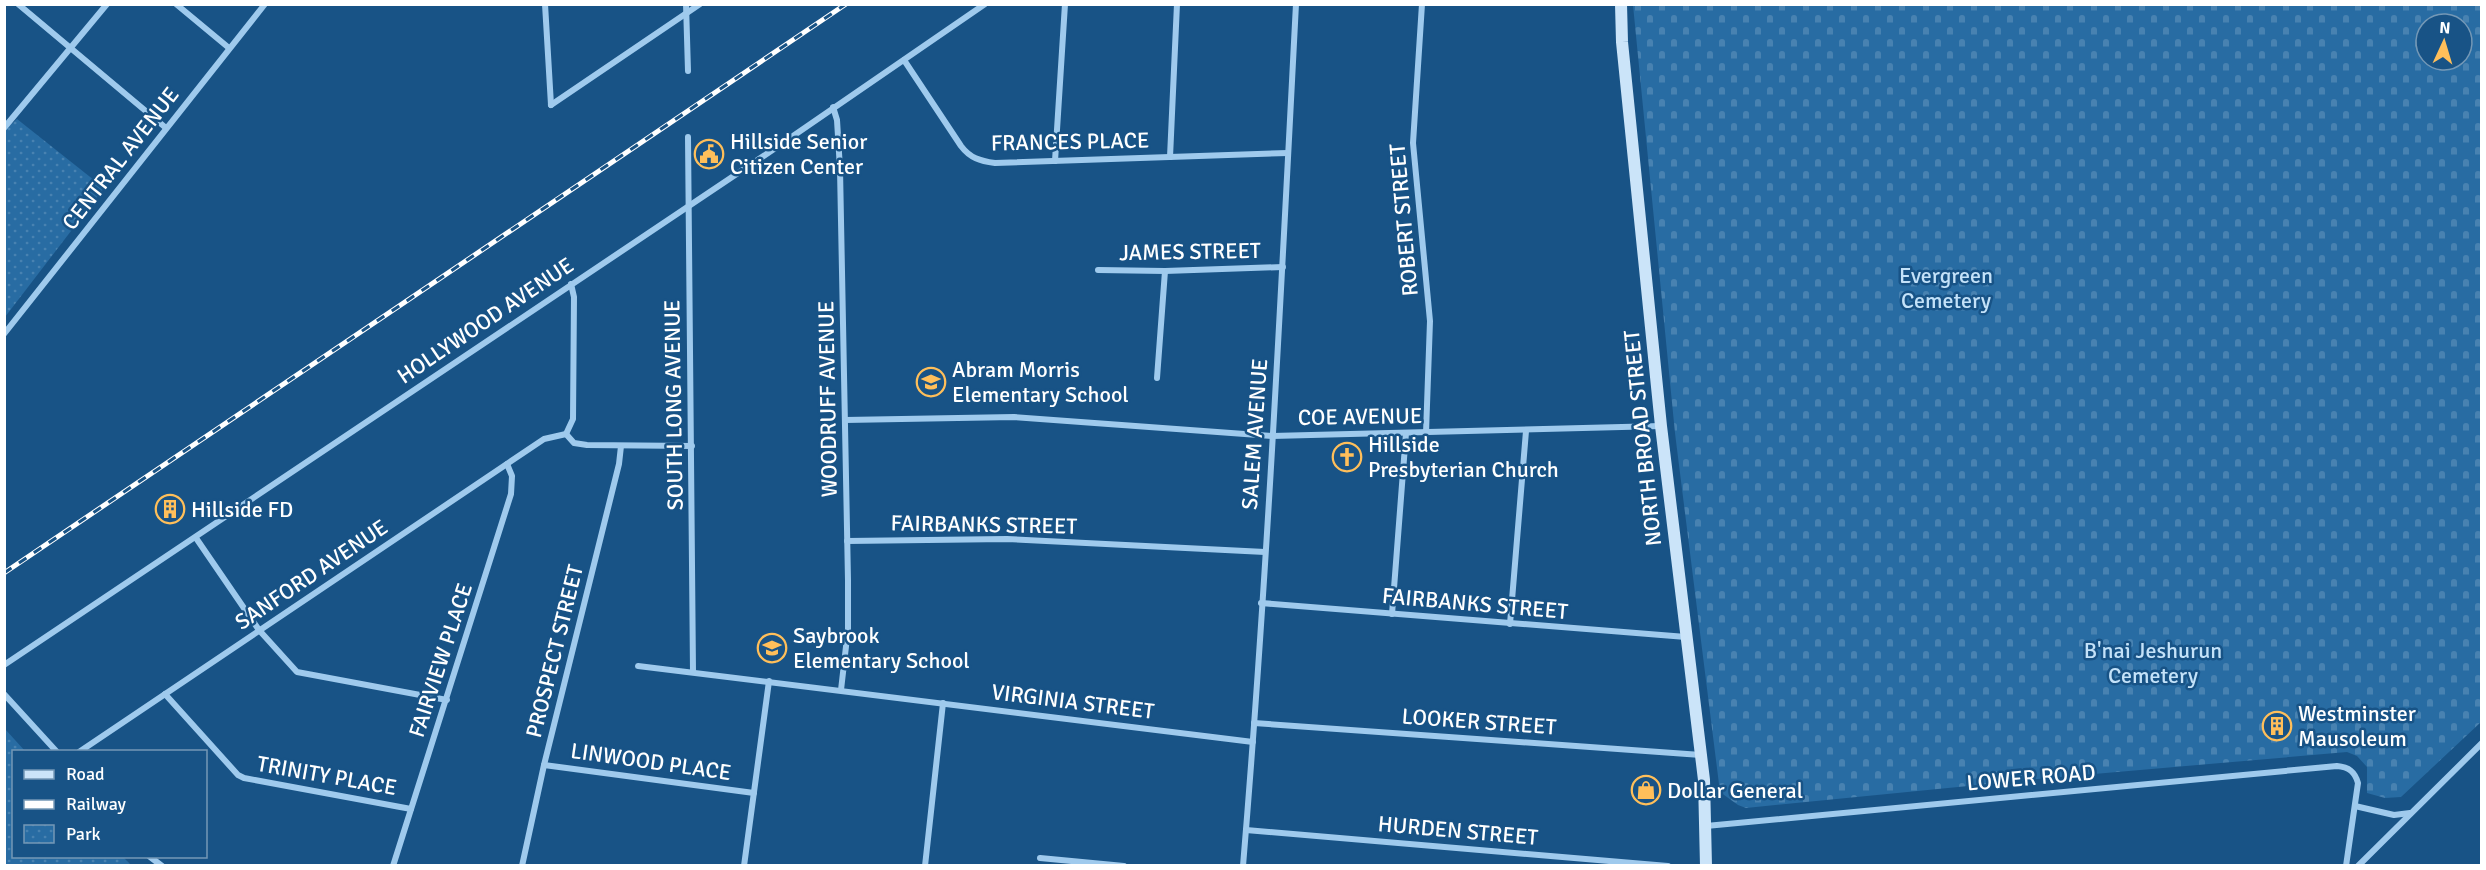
<svg xmlns="http://www.w3.org/2000/svg" width="2486" height="870" font-family="Signika,sans-serif">
	<defs>
		<pattern id="cemetery-stones" width="16" height="16" patternUnits="userSpaceOnUse" patternTransform="scale(1.5)"><rect width="16" height="16" fill="#286ca3"/><path d="M2 7V4a2 2 0 0 1 4 0v3zM10 15v-3a2 2 0 0 1 4 0v3z" fill="#4882b1"/></pattern>
		<pattern id="park-dots" width="8" height="8" patternUnits="userSpaceOnUse" patternTransform="scale(1.5)"><rect width="8" height="8" fill="#286ca3"/><path d="M2 2h.1M6 6h.1" fill="none" stroke="#4882b1" stroke-width="1.8" stroke-linecap="round"/></pattern>
	</defs>
	<rect width="100%" height="100%" fill="#185386"/>
	<path fill="url(#cemetery-stones)" fill-rule="evenodd" d="M1633 5H2481V722L2401 797 2385 798 2367 793V767L2357 756 2347 752 2048 778 1746 808 1738 805 1720 792 1675 433ZM2426 24H2462V60H2426Z"/>
	<g fill="url(#park-dots)">
		<path d="M17 119 104 188 5 317V130Z"/>
		<path d="M5 729 25 751 14 752V856L123 857 131 865H5Z"/>
	</g>
	<g fill="none" stroke-linecap="round" stroke-linejoin="round">
		<g stroke="#9fcaed" stroke-width="6">
			<path d="M18 4 166 128"/>
			<path d="M176 4 229 48"/>
			<path d="M545 4 551 105"/>
			<path d="M686 4 688 71"/>
			<path d="M1422 4 1413 143 1430 321 1426 433"/>
			<path d="M904 60 961 146C970 158 980 161 995 163L1288 153"/>
			<path d="M551 105 700 4"/>
			<path d="M833 107 837 120 840 169 848 580V629L841 690"/>
			<path d="M4 128 107 4"/>
			<path d="M688 137 693 672"/>
			<path d="M1170 157 1177 4"/>
			<path d="M1055 161 1065 4"/>
			<path d="M1098 270 1165 271 1283 267"/>
			<path d="M4 334 265 4"/>
			<path d="M1157 378 1165 271"/>
			<path d="M845 420 1014 417 1272 436 1661 426"/>
			<path d="M566 434 573 419 574 297 571 284"/>
			<path d="M566 434 574 443 587 445 692 446"/>
			<path d="M196 538 259 630 297 672 447 700"/>
			<path d="M847 541 1007 539 1265 552"/>
			<path d="M1261 603 1686 637"/>
			<path d="M1392 614 1406 433"/>
			<path d="M1510 624 1526 431"/>
			<path d="M4 665 777 147 985 4"/>
			<path d="M638 666 1253 742"/>
			<path d="M4 694 57 752"/>
			<path d="M165 694 238 775 244 778 411 809"/>
			<path d="M1254 723 1701 755"/>
			<path d="M79 752 544 439 566 434"/>
			<path d="M544 765 754 793"/>
			<path d="M2355 806 2394 815 2410 813"/>
			<path d="M1706 826 2337 766C2349 767 2355 772 2358 783L2346 866"/>
			<path d="M1246 830 1668 866"/>
			<path d="M149 856 162 866"/>
			<path d="M1040 858 1124 866"/>
			<path d="M393 866 511 494 512 476 507 464"/>
			<path d="M522 866 544 765 619 464 621 446"/>
			<path d="M744 866 769 681"/>
			<path d="M925 866 943 703"/>
			<path d="M1243 866C1267 579 1281 292 1296 4"/>
			<path d="M2358 866 2482 743"/>
		</g>
		<path stroke="#cbe4f9" stroke-width="12" d="M1621 4 1622 42 1661 426 1704 780 1706 866"/>
		<g stroke="#fff" stroke-width="5">
			<path id="rail" d="M4 573 846 4"/>
		</g>
		<use href="#rail" stroke="#185386" stroke-width="3" stroke-dasharray="9" stroke-linecap="butt"/>
	</g>
	<defs>
		<g id="civic-ring" transform="scale(1.5)"><circle r="9.5" fill="#185386" stroke="#ffbf5a" stroke-width="1.5"/><path d="M-.6-6.5H3V-4.5H.6V-3L4-1V1h2V6H-6V1h2V-1L-.6-3ZM-1.2 2.5V6h2.4V2.5Z" fill="#ffbf5a"/></g>
		<g id="school-ring" transform="scale(1.5)"><circle r="9.5" fill="#185386" stroke="#ffbf5a" stroke-width="1.5"/><path d="M0-5L7-2L0 1L-7-2ZM-4 1L0 2.5L4 1V4Q0 6-4 4Z" fill="#ffbf5a"/></g>
		<g id="church-ring" transform="scale(1.5)"><circle r="9.5" fill="#185386" stroke="#ffbf5a" stroke-width="1.5"/><path d="M-1.2-6h2.4v3.5h3.3v2.4h-3.3V6h-2.4V-.1h-3.3v-2.4h3.3Z" fill="#ffbf5a"/></g>
		<g id="building-ring" transform="scale(1.5)"><circle r="9.5" fill="#185386" stroke="#ffbf5a" stroke-width="1.5"/><path d="M-4-6H4V6H1V3H-1V6H-4ZM-2.5-4.3h1.7v1.8h-1.7ZM.8-4.3h1.7v1.8H.8ZM-2.5-1h1.7V.8h-1.7ZM.8-1h1.7V.8H.8Z" fill="#ffbf5a"/></g>
		<g id="shop-ring" transform="scale(1.5)"><circle r="9.5" fill="#185386" stroke="#ffbf5a" stroke-width="1.5"/><path d="M-5-2.5h2.3a2.7 3.5 0 0 1 5.4 0H5L5.5 6h-11ZM-1.5-2.5h3a1.5 2.3 0 0 0-3 0Z" fill="#ffbf5a"/></g>
	</defs>
	<g fill-rule="evenodd">
		<use href="#civic-ring" x="709" y="154"/>
		<use href="#school-ring" x="931" y="382"/>
		<use href="#church-ring" x="1347" y="457"/>
		<use href="#building-ring" x="170" y="509"/>
		<use href="#school-ring" x="772" y="648"/>
		<use href="#building-ring" x="2277" y="726"/>
		<use href="#shop-ring" x="1646" y="790"/>
	</g>
	<g text-anchor="middle" stroke-width="5" stroke-linejoin="round" paint-order="stroke">
		<g font-size="22" fill="#fff" stroke="#185386" text-anchor="start">
			<text x="730" y="149">Hillside Senior<tspan x="730" dy="25">Citizen Center</tspan></text>
			<text x="952" y="377">Abram Morris<tspan x="952" dy="25">Elementary School</tspan></text>
			<text x="1368" y="452">Hillside<tspan x="1368" dy="25">Presbyterian Church</tspan></text>
			<text x="191" y="517">Hillside FD</text>
			<text x="793" y="643">Saybrook<tspan x="793" dy="25">Elementary School</tspan></text>
			<text x="2298" y="721">Westminster<tspan x="2298" dy="25">Mausoleum</tspan></text>
			<text x="1667" y="798">Dollar General</text>
		</g>
		<g font-size="22" fill="#fff" stroke="#185386">
			<text transform="translate(1070 141) rotate(-1)" y="8">FRANCES PLACE</text>
			<text transform="translate(120 158) rotate(-52)" y="8">CENTRAL AVENUE</text>
			<text transform="translate(1403 220) rotate(-95)" y="8">ROBERT STREET</text>
			<text transform="translate(1190 251) rotate(-1)" y="8">JAMES STREET</text>
			<text transform="translate(485 320) rotate(-34)" y="8">HOLLYWOOD AVENUE</text>
			<text transform="translate(827 399) rotate(-91)" y="8">WOODRUFF AVENUE</text>
			<text transform="translate(673 405) rotate(-91)" y="8">SOUTH LONG AVENUE</text>
			<text transform="translate(1360 416) rotate(-1)" y="8">COE AVENUE</text>
			<text transform="translate(1254 434) rotate(-86)" y="8">SALEM AVENUE</text>
			<text transform="translate(1642 438) rotate(-96)" y="8">NORTH BROAD STREET</text>
			<text transform="translate(984 524) rotate(1)" y="8">FAIRBANKS STREET</text>
			<text transform="translate(311 574) rotate(-34)" y="8">SANFORD AVENUE</text>
			<text transform="translate(1475 603) rotate(5)" y="8">FAIRBANKS STREET</text>
			<text transform="translate(554 651) rotate(-76)" y="8">PROSPECT STREET</text>
			<text transform="translate(440 660) rotate(-72)" y="8">FAIRVIEW PLACE</text>
			<text transform="translate(1073 701) rotate(7)" y="8">VIRGINIA STREET</text>
			<text transform="translate(1479 721) rotate(4)" y="8">LOOKER STREET</text>
			<text transform="translate(651 761) rotate(8)" y="8">LINWOOD PLACE</text>
			<text transform="translate(327 775) rotate(10)" y="8">TRINITY PLACE</text>
			<text transform="translate(2031 777) rotate(-5)" y="8">LOWER ROAD</text>
			<text transform="translate(1458 830) rotate(5)" y="8">HURDEN STREET</text>
		</g>
		<g font-size="22" fill="#c4e2f9" stroke="#185386">
			<text x="1946" y="283">Evergreen<tspan x="1946" dy="25">Cemetery</tspan></text>
			<text x="2153" y="658">B'nai Jeshurun<tspan x="2153" dy="25">Cemetery</tspan></text>
		</g>
	</g>
	<rect width="2486" height="870" fill="none" stroke="#ffffff" stroke-width="12"/>
	<rect x="12" y="750" width="195" height="108" fill="#185386" stroke="#7498b6" stroke-width="1.5"/>
	<rect x="24" y="770" width="30" height="9" fill="#cbe4f9" stroke="#7498b6" stroke-width="1.5"/>
	<text x="66" y="780" font-size="18" fill="#ffffff">Road</text>
	<rect x="24" y="800" width="30" height="9" fill="#ffffff" stroke="#7498b6" stroke-width="1.5"/>
	<text x="66" y="810" font-size="18" fill="#ffffff">Railway</text>
	<rect x="24" y="825" width="30" height="18" fill="url(#park-dots)" stroke="#7498b6" stroke-width="1.5"/>
	<text x="66" y="840" font-size="18" fill="#ffffff">Park</text>
	<g transform="translate(2444 42) rotate(4)"><circle r="28" fill="#185386" stroke="#7498b6" stroke-width="1.5"/>
	<path d="M0-4.5L10 22L0 15L-10 22Z" fill="#ffbf5a"/>
	<text y="-9" font-size="16" font-weight="bold" text-anchor="middle" fill="#ffffff">N</text>
	</g>
</svg>
